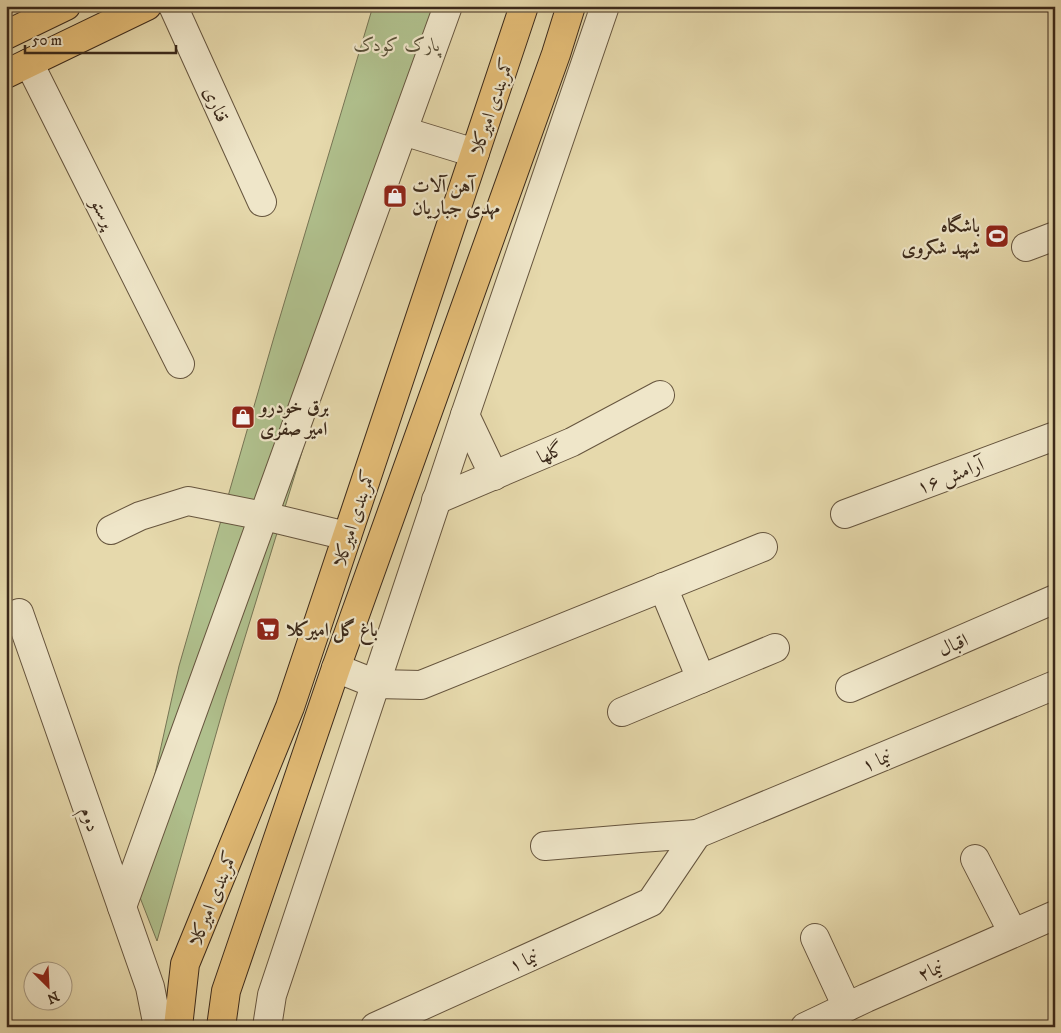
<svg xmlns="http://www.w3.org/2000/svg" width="1061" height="1033" font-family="'IM FELL DW Pica',Amiri,serif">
	<rect width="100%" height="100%" fill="#e6d9ac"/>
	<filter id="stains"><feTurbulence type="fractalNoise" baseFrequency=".004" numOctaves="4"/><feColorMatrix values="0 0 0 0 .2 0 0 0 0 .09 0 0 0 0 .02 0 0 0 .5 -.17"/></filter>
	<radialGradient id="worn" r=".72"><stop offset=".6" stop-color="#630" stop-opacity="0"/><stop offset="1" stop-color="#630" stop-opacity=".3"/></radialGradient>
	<path fill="#b0c08d" stroke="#767454" d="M373 6H445L313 416 226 699 157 941 132 877 179 666 274 337Z"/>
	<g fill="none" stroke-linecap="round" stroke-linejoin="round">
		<g stroke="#66553e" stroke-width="30">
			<g id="minor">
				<path d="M173 6 262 202"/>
				<path d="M29 63 180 364"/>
				<path d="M403 131 475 153"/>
				<path d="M1026 247 1055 236"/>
				<path d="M465 415 494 476"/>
				<path d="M436 500 572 442 660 395"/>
				<path d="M845 514 1055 436"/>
				<path d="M111 530 140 516 188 501 264 516 347 536"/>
				<path d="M663 587 701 679"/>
				<path d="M6 618 19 613 150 987 158 1027"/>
				<path d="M336 668 376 684 421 685 763 547"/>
				<path d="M850 688 1055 599"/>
				<path d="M622 712 775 648"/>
				<path d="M545 846 640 838 697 834 1055 685"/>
				<path d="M975 859 1013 933"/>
				<path d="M122 907 448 6"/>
				<path d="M815 938 847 1007"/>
				<path d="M267 1027 272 995 465 415 605 6"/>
				<path d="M375 1027 651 902 697 834"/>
				<path d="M805 1027 866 998 1055 915"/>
			</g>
		</g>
		<g stroke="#3b291a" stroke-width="30">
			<g id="major">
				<path d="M6 35 66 6"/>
				<path d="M6 74 147 6"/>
			</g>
		</g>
		<g stroke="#3b291a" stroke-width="30">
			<g id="highway">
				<path d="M178 1027 185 964 290 707 524 6"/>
				<path d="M221 1027 226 991 336 668 556 54 571 6"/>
			</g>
		</g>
		<use href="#minor" stroke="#efe6c9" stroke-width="28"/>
		<use href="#major" stroke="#e3bc76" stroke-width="28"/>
		<use href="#highway" stroke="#e3bc76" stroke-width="28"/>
	</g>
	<defs>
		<g id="shop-square" transform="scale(1.25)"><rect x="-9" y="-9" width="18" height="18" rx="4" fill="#8f2418" stroke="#efe6c9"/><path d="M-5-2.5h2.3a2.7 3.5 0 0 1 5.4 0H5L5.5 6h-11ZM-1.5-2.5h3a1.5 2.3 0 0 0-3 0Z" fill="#fff"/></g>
		<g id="stadium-square" transform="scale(1.25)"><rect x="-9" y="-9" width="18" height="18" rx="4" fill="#8f2418" stroke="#efe6c9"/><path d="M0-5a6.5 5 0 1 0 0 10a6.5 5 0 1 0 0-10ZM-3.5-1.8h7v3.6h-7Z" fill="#fff"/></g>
		<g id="supermarket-square" transform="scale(1.25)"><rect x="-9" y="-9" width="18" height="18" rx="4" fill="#8f2418" stroke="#efe6c9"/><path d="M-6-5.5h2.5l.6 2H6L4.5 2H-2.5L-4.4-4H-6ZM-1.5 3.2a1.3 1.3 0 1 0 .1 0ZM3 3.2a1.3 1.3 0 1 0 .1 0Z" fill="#fff"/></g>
	</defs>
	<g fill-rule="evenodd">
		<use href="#shop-square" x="395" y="196"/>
		<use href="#stadium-square" x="997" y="236"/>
		<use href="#shop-square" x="243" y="417"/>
		<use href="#supermarket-square" x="268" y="629"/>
	</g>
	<g text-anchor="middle" stroke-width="4.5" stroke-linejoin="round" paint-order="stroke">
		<g font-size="19" font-style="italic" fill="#584f37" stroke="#efe6c9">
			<text x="397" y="51">پارک کودک</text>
		</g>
		<g font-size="19" fill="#3b291a" stroke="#efe6c9">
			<text transform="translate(217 104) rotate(66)" y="7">قناری</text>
			<text transform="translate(491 106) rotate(-71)" y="7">کمربندی امیرکلا</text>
			<text transform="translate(104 213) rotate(63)" y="7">پرستو</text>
			<text transform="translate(550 452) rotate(-24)" y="7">گلها</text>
			<text transform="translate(950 475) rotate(-21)" y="7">آرامش ۱۶</text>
			<text transform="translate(353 518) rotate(-72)" y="7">کمربندی امیرکلا</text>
			<text transform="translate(953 644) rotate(-23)" y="7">اقبال</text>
			<text transform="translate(876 760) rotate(-23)" y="7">نیما ۱</text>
			<text transform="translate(91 819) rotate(71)" y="7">دوم</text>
			<text transform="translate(212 898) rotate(-68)" y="7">کمربندی امیرکلا</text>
			<text transform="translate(523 960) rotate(-24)" y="7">نیما ۱</text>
			<text transform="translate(930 970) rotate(-24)" y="7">نیما۲</text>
		</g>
		<g font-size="19" font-weight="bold" fill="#3b291a" stroke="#efe6c9" text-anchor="start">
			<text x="412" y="192">آهن آلات<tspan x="412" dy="22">مهدی جباریان</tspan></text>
			<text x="980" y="232" text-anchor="end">باشگاه<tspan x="980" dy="22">شهید شکروی</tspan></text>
			<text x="260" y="413">برق خودرو<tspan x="260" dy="22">امیر صفری</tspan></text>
			<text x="286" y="636">باغ گل امیرکلا</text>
		</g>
	</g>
	<rect width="1061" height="1033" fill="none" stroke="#e6d9ac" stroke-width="25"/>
	<rect x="8" y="8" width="1046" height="1018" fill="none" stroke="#3b291a" stroke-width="2.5"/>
	<rect x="12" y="12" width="1036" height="1008" fill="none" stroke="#3b291a"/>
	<g transform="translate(48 986) rotate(156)"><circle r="24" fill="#efe6c9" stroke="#a79a83"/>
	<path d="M0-4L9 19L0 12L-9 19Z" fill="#8f2418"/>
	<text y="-8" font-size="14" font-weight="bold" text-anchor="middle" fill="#3b291a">N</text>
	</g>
	<path d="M25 45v8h151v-8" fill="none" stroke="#3b291a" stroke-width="2.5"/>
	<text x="32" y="45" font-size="15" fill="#3b291a" stroke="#efe6c9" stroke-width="4" paint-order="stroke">50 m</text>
	<rect width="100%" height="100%" filter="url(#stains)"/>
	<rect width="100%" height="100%" fill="url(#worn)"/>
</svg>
